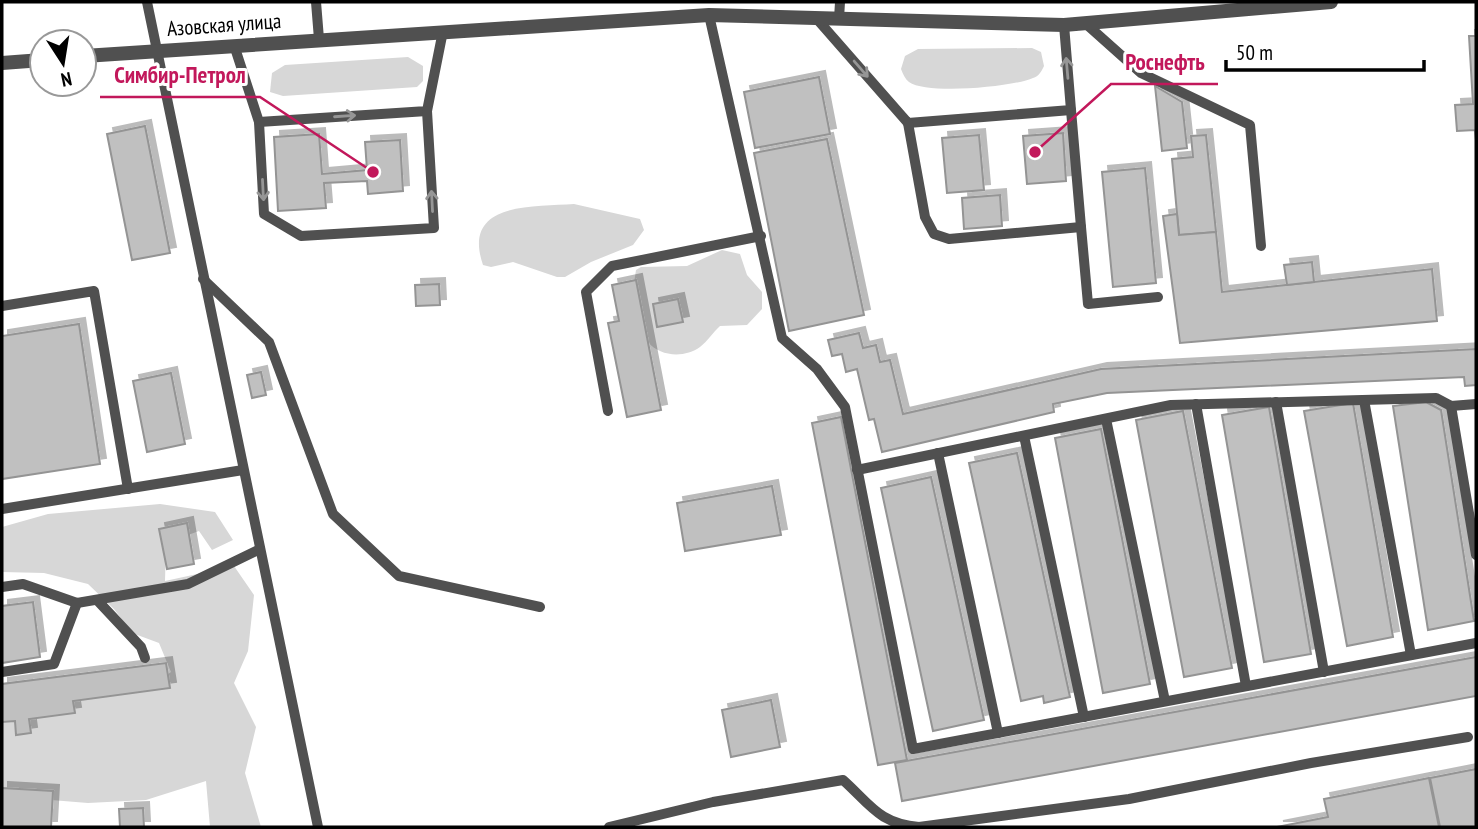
<svg xmlns="http://www.w3.org/2000/svg" width="1478" height="829" font-family="'PT Sans Narrow',sans-serif">
	<defs>
		<filter id="shadow"><feDropShadow dx="6" dy="-6" stdDeviation="0" flood-color="#0004"/></filter>
	</defs>
	<rect width="100%" height="100%" fill="#fff"/>
	<g fill="#d7d7d7">
		<path d="M1032 48 1041 52 1044 66C1041 72 1039 76 1033 78 1013 87 927 95 909 82 905 79 903 74 901 69L905 56 918 49Z"/>
		<path d="M408 57 423 66V81L417 87 283 96 270 92 272 73 285 65Z"/>
		<path d="M574 204 640 219 644 230 633 245 591 262 565 277H557L513 262 491 267 483 265C461 201 534 207 574 204Z"/>
		<path d="M722 250 740 254 747 275 762 292V309L747 325 720 326C713 332 708 341 700 347 685 358 660 357 648 342L634 283 636 270 641 267 687 266Z"/>
		<path d="M160 504 215 512 233 540 212 550 199 531 166 543 165 581 234 566 254 595 248 651 234 683 256 727 245 773 261 827H210L206 781 146 800 88 803 2 796V707L151 686 171 672 159 643 132 633 114 609 88 584 44 573 2 572V527L48 514Z"/>
	</g>
	<g fill="#c0c0c0" stroke="#949494" stroke-width="2" filter="url(#shadow)">
		<path d="M1469 36H1476V140L1475 130 1457 131 1455 105 1473 104Z"/>
		<path d="M819 77 830 134 755 148 744 92Z"/>
		<path d="M1155 86 1182 102 1187 148 1162 151Z"/>
		<path d="M145 126 170 253 132 260 107 134Z"/>
		<path d="M1063 133 1066 181 1027 184 1023 136Z"/>
		<path d="M319 134 322 174 367 170 365 142 400 140 403 191 368 194 367 181 324 183 326 208 278 211 274 137Z"/>
		<path d="M979 135 984 190 947 193 942 138Z"/>
		<path d="M1206 135 1216 232 1179 235 1172 159 1193 157 1191 136Z"/>
		<path d="M827 139 864 315 789 331 754 153Z"/>
		<path d="M1145 168 1156 283 1113 287 1102 172Z"/>
		<path d="M1000 195 1002 226 964 229 962 198Z"/>
		<path d="M1177 214 1179 235 1216 232 1222 292 1432 269 1437 321 1180 343 1163 216Z"/>
		<path d="M1312 262 1314 282 1287 285 1284 265Z"/>
		<path d="M636 280 661 410 627 417 608 323 619 321 612 285Z"/>
		<path d="M439 284 440 305 416 306 415 285Z"/>
		<path d="M678 299 683 322 657 327 653 304Z"/>
		<path d="M79 324 100 464 2 479V336Z"/>
		<path d="M859 333 863 348 876 345 880 362 890 360 903 414 1101 369 1476 349V385L1465 386 1464 377 1107 393 1053 404 1054 412 882 452 874 419 869 420 857 369 846 372 842 354 832 356 828 340Z"/>
		<path d="M261 372 266 395 252 398 247 375Z"/>
		<path d="M171 373 185 444 147 452 133 381Z"/>
		<path d="M1426 402 1441 410 1474 621 1428 630 1393 406Z"/>
		<path d="M1353 403 1393 637 1347 646 1304 411Z"/>
		<path d="M1269 407 1311 654 1264 662 1222 415Z"/>
		<path d="M1183 411 1232 668 1184 677 1136 420Z"/>
		<path d="M841 417 907 760 878 765 812 423Z"/>
		<path d="M1101 429 1150 684 1103 693 1055 438Z"/>
		<path d="M1017 453 1070 697 1044 703 1043 696 1021 701 969 463Z"/>
		<path d="M931 477 984 720 933 731 881 488Z"/>
		<path d="M772 486 781 535 685 551 677 503Z"/>
		<path d="M187 523 194 564 167 569 159 529Z"/>
		<path d="M33 602 40 657 2 663V606Z"/>
		<path d="M1476 657V696L902 801 895 763Z"/>
		<path d="M166 663 170 688 73 701 75 713 29 719 31 733 16 735 15 721 2 722V684Z"/>
		<path d="M771 700 780 747 731 757 722 710Z"/>
		<path d="M1476 769V827H1440L1430 778Z"/>
		<path d="M1429 778 1439 827H1277L1328 817 1324 799Z"/>
		<path d="M2 788 53 791 51 827H2Z"/>
		<path d="M143 808 144 827H120L119 809Z"/>
	</g>
	<g fill="none" stroke-linecap="round" stroke-linejoin="round">
		<g stroke="#505050" stroke-width="10">
			<path d="M147 2 318 827"/>
			<path d="M316 2 319 39"/>
			<path d="M709 15 782 338 817 369 845 407 913 749 1476 643"/>
			<path d="M816 18 908 123 1071 110 1064 25"/>
			<path d="M839 19 840 2"/>
			<path d="M1085 23 1141 73 1250 125 1261 246"/>
			<path d="M234 45 259 122 427 111 443 31"/>
			<path d="M259 122 264 214 301 236 434 228 427 111"/>
			<path d="M908 123 925 217 934 234 949 239 1081 227 1071 110"/>
			<path d="M1081 227 1088 304 1158 297"/>
			<path d="M203 279 269 342 333 514 399 576 540 607"/>
			<path d="M2 306 94 291 128 489"/>
			<path d="M1364 400 1411 655"/>
			<path d="M1276 402 1324 672"/>
			<path d="M1196 404 1246 686"/>
			<path d="M1451 406 1476 555"/>
			<path d="M608 411 586 292 612 266 761 236"/>
			<path d="M1106 419 1165 701"/>
			<path d="M1024 436 1084 717"/>
			<path d="M938 453 998 733"/>
			<path d="M857 470 1171 405 1436 398 1451 406 1476 404"/>
			<path d="M2 509 243 470"/>
			<path d="M2 587 23 584 77 603 188 584 260 549"/>
			<path d="M97 600 141 647 145 658"/>
			<path d="M2 672 54 664 77 603"/>
			<path d="M609 827 713 802 843 780C870 804 879 824 919 827L1129 799 1311 763 1468 737"/>
		</g>
		<g stroke="#505050" stroke-width="14">
			<path d="M84 56 709 15 1064 25 1331 2"/>
			<path d="M2 63 42 60"/>
		</g>
	</g>
	<defs><path id="oneway-shaft" d="M-6 0H5M1.5-3L5.5 0L1.5 3" fill="none" stroke-width="1.6" stroke-linecap="round" stroke-linejoin="round" transform="scale(1.75)"/></defs>
	<g stroke="#969696">
		<use href="#oneway-shaft" transform="translate(1067 68) rotate(-95)"/>
		<use href="#oneway-shaft" transform="translate(861 69) rotate(49)"/>
		<use href="#oneway-shaft" transform="translate(345 116) rotate(-4)"/>
		<use href="#oneway-shaft" transform="translate(263 190) rotate(87)"/>
		<use href="#oneway-shaft" transform="translate(432 201) rotate(-93)"/>
	</g>
	<g text-anchor="middle" stroke-width="6" stroke-linejoin="round" paint-order="stroke">
		<g font-size="21" fill="#000" stroke="#fff">
			<text transform="translate(224 25) rotate(-4)" y="7">Азовская улица</text>
		</g>
	</g>
	<path fill="none" stroke="#c2185b" stroke-width="2.5" d="M1035 152L1111 84H1218M373 172L260 97H100"/>
	<g fill="#c2185b" stroke="#fff" stroke-width="2.5">
		<circle cx="1035" cy="152" r="7"/>
		<circle cx="373" cy="172" r="7"/>
	</g>
	<g font-size="23" text-anchor="middle" font-weight="bold" fill="#c2185b" stroke="#fff" stroke-width="6" stroke-linejoin="round" paint-order="stroke">
		<text x="1165" y="70">Роснефть</text>
		<text x="180" y="83">Симбир-Петрол</text>
	</g>
	<rect width="1478" height="829" fill="none" stroke="#000000" stroke-width="7"/>
	<g transform="translate(63 63) rotate(168)"><circle r="33" fill="#ffffff" stroke="#999999" stroke-width="2"/>
	<path d="M0-5L12 26L0 18L-12 26Z" fill="#000000"/>
	<text y="-10" font-size="19" font-weight="bold" text-anchor="middle" fill="#000000">N</text>
	</g>
	<path d="M1226 60v10h198v-10" fill="none" stroke="#000000" stroke-width="3.5"/>
	<text x="1236" y="60" font-size="21" fill="#000000" stroke="#ffffff" stroke-width="5" paint-order="stroke">50 m</text>
</svg>
